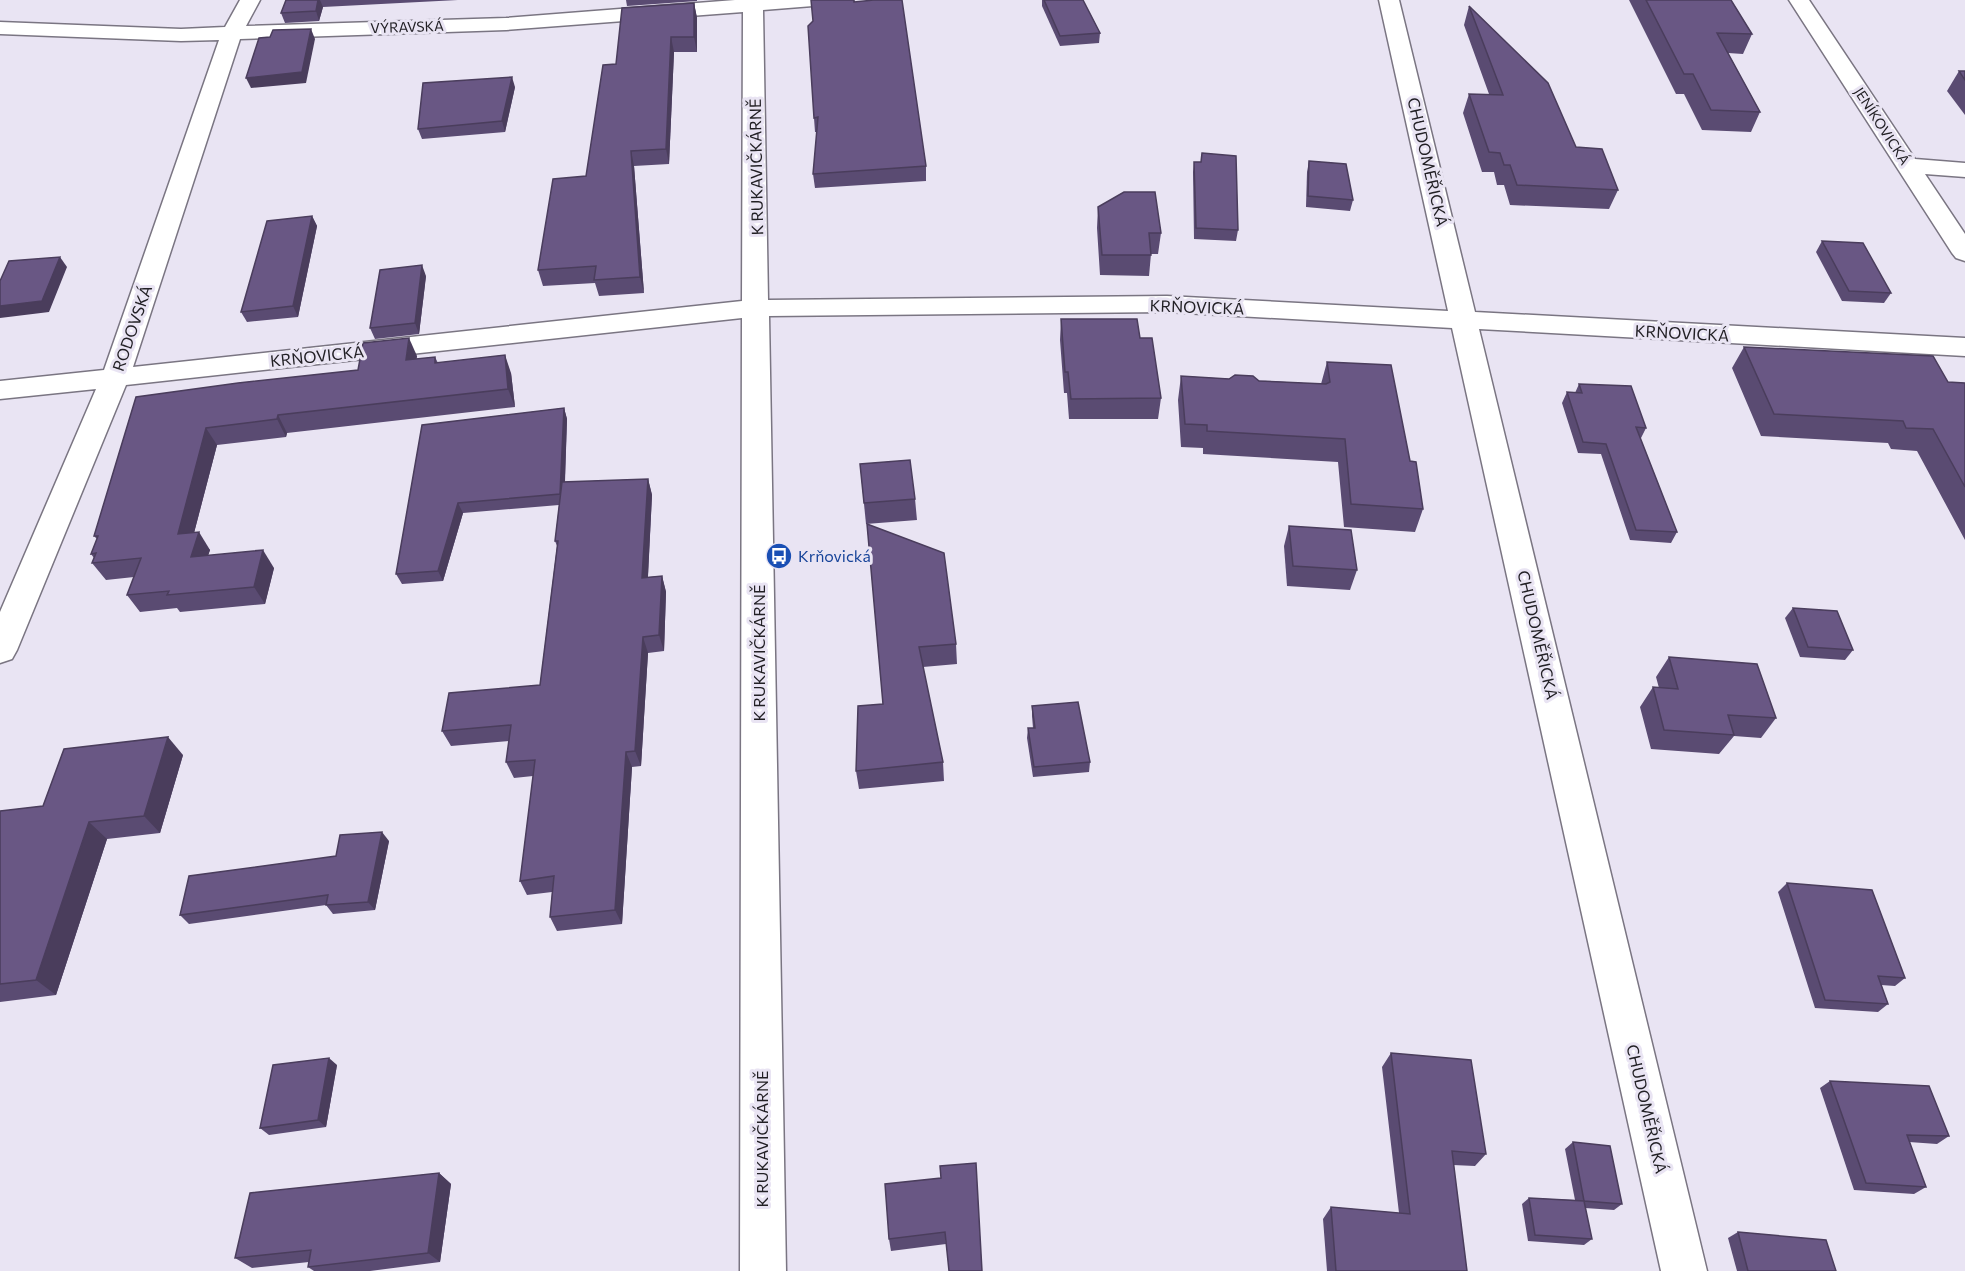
<svg xmlns="http://www.w3.org/2000/svg" width="1965" height="1271" font-family="Commissioner,sans-serif">
	<rect width="100%" height="100%" fill="#e9e4f3"/>
	<g fill="none" stroke-linecap="round" stroke-linejoin="round">
		<g stroke="#7a7582" stroke-width="3">
			<g id="minor">
				<path d="M240 0H260L246 26 506 18 735 0H823L820 4 813 6 763 10 768 300 1167 296 1448 311 1379 0H1399L1475 312 1965 338V356L1479 329 1707 1271H1661L1452 328 1167 312 769 316 786 1271H740L742 318 126 385 17 650 12 659 0 663V612L96 389 0 399V381L104 370 219 40 181 41 0 34V22L181 29 225 27ZM743 12 742 301 133 367 240 39 506 30Z"/>
				<path d="M1789 0H1809L1915 159 1965 163V177L1925 174 1965 234V261L1956 258 1952 253Z"/>
			</g>
		</g>
		<use href="#minor" fill="#fff" fill-rule="evenodd"/>
	</g>
	<g fill="#5a4b72">
		<path d="M286 0H458L323 7 319 21 285 23 281 13Z"/>
		<path d="M626 0H697V1L627 6Z"/>
		<path d="M1042 0H1083L1100 33 1099 43 1060 46 1042 6Z"/>
		<path d="M1629 0H1731L1752 34 1743 54 1728 53 1760 112 1751 132 1702 130 1684 94H1676Z"/>
		<path d="M694 3 697 18V52H674L669 164 634 166 644 293 599 296 595 283 543 286 538 270 586 176 616 64Z"/>
		<path d="M1469 6 1576 147 1618 190 1609 209 1510 205 1504 185H1497L1494 172H1482L1463 113 1469 94H1489L1464 25Z"/>
		<path d="M813 21 926 166V181L815 188 813 174 817 132H815L814 118Z"/>
		<path d="M1959 71H1965V115L1947 91Z"/>
		<path d="M515 87 505 132 422 139 418 129Z"/>
		<path d="M1202 153 1238 230 1236 241 1194 239 1193 172 1194 162H1201Z"/>
		<path d="M1309 161 1353 200 1350 211 1306 207 1307 172Z"/>
		<path d="M1098 207 1161 233 1158 254H1151L1149 276 1100 275 1097 228Z"/>
		<path d="M312 216 317 226 298 317 247 322 241 312Z"/>
		<path d="M1822 241 1891 293 1884 303 1842 301 1816 252Z"/>
		<path d="M426 276 419 334 375 339 370 328Z"/>
		<path d="M1061 319 1140 338 1161 398 1158 419H1069L1067 393H1064L1060 340Z"/>
		<path d="M1744 347 1948 382 1965 383V540L1917 451 1891 449 1888 443 1761 436 1732 368Z"/>
		<path d="M417 356 416 359 435 357 438 363 511 373 515 407 287 433 286 437 217 445 194 533 210 550 208 555 274 568 265 604 180 612 177 608 140 612 127 595 134 577 106 580 92 563 94 558 91 554 97 539 94 536 136 397 358 370Z"/>
		<path d="M1327 362 1410 461 1423 509 1415 532 1344 527 1338 462 1203 454V448L1181 447 1178 400 1181 376 1321 384Z"/>
		<path d="M1579 384 1646 428 1641 438H1640L1677 532 1671 543 1630 540 1601 454 1578 453 1562 403 1567 392 1575 393Z"/>
		<path d="M564 408 567 419 565 482 648 479 652 495 648 577 662 576 666 592 664 651 648 653 641 766 632 767 622 924 557 931 550 917 552 892 527 895 520 881 533 776 514 778 506 762 509 741 451 746 442 731 540 685 557 546 555 541 559 505 463 513 443 581 402 584 396 574 422 425Z"/>
		<path d="M860 464 915 499 917 520 866 524Z"/>
		<path d="M867 524 956 644 957 664 923 667 943 762 944 781 859 789 856 771 883 704Z"/>
		<path d="M1289 526 1357 570 1350 590 1287 586 1284 546Z"/>
		<path d="M1793 608 1853 650 1845 660 1800 657 1785 618Z"/>
		<path d="M1669 657 1776 718 1761 738 1734 736 1719 754 1651 749 1640 707 1653 687 1659 688 1656 677Z"/>
		<path d="M1032 706 1090 762 1089 772 1033 777 1027 738 1028 728H1033L1032 716Z"/>
		<path d="M183 755 160 833 107 839 56 995 0 1002V811L43 806Z"/>
		<path d="M389 841 375 910 333 914 326 905 189 924 180 915Z"/>
		<path d="M1787 883 1905 978 1895 986 1881 985 1888 1004 1878 1012 1815 1008 1778 892Z"/>
		<path d="M1391 1053 1486 1154 1475 1166 1453 1165 1467 1271H1327L1323 1219 1331 1207 1399 1213 1382 1067Z"/>
		<path d="M337 1065 326 1127 269 1135 260 1128Z"/>
		<path d="M1830 1081 1949 1136 1937 1144 1909 1142 1926 1187 1914 1194 1854 1190 1820 1088Z"/>
		<path d="M1573 1142 1622 1204 1614 1210 1585 1208 1592 1239 1584 1245 1528 1241 1522 1204 1529 1198 1575 1200 1565 1149Z"/>
		<path d="M439 1173 451 1184 440 1262 370 1271H314L308 1267 309 1262 252 1268 235 1258Z"/>
		<path d="M941 1178 946 1244 891 1251 889 1239Z"/>
		<path d="M1738 1232 1836 1271H1737L1728 1238Z"/>
	</g>
	<g fill="#4a3d5c">
		<path d="M318 0H320L323 7 319 21 316 11Z"/>
		<path d="M694 3 697 18V52L694 37Z"/>
		<path d="M311 29 315 39 306 83 251 88 246 78Z"/>
		<path d="M671 37 674 52 669 164 666 149Z"/>
		<path d="M512 77 515 87 505 132 502 121Z"/>
		<path d="M631 151 634 166 644 293 640 277Z"/>
		<path d="M312 216 317 226 298 317 293 306Z"/>
		<path d="M60 257 67 267 49 312 0 318V306Z"/>
		<path d="M422 265 426 276 419 334 415 323Z"/>
		<path d="M409 338 417 356 414 378 406 360Z"/>
		<path d="M505 355 511 373 515 407 508 389Z"/>
		<path d="M564 408 567 419 564 504 560 494Z"/>
		<path d="M278 415 287 433 286 437 277 419Z"/>
		<path d="M206 428 217 445 189 552 178 534Z"/>
		<path d="M648 479 652 495 647 594 642 578Z"/>
		<path d="M458 503 463 513 443 581 438 571Z"/>
		<path d="M199 532 210 550 202 574 191 557Z"/>
		<path d="M263 550 274 568 265 604 254 587Z"/>
		<path d="M662 576 666 592 664 651 659 635Z"/>
		<path d="M643 637 648 653 641 766 635 751Z"/>
		<path d="M168 737 183 755 160 833 144 816Z"/>
		<path d="M626 752 632 767 622 924 615 910Z"/>
		<path d="M89 822 107 839 56 995 36 980Z"/>
		<path d="M382 832 389 841 375 910 368 902Z"/>
		<path d="M329 1058 337 1065 326 1127 318 1120Z"/>
		<path d="M439 1173 451 1184 440 1262 428 1253Z"/>
	</g>
	<g fill="#695784" stroke="#4a3d5c" stroke-width="1.5">
		<path d="M286 0H318L316 11 281 13Z"/>
		<path d="M811 0H854V2L874 0H902L926 166 813 174 818 117 814 118 808 26 813 21Z"/>
		<path d="M1044 0H1083L1100 33 1060 36Z"/>
		<path d="M1646 0H1731L1752 34 1717 33 1760 112 1711 110 1693 74H1684Z"/>
		<path d="M694 3V37H671L666 149 631 151 640 277 594 280 596 266 538 270 553 179 586 176 603 65 616 64 622 8Z"/>
		<path d="M1469 6 1548 83 1576 147 1602 149 1618 190 1517 185 1510 165H1504L1500 153 1489 152 1469 94 1503 95Z"/>
		<path d="M311 29 302 72 246 78 259 38 270 37 273 30Z"/>
		<path d="M1959 71H1965V80Z"/>
		<path d="M512 77 502 121 418 129 423 83Z"/>
		<path d="M1202 153 1236 156 1238 230 1196 228 1194 162H1201Z"/>
		<path d="M1309 161 1346 164 1353 200 1308 196Z"/>
		<path d="M1124 192H1155L1161 233H1149L1151 255H1102L1098 207Z"/>
		<path d="M312 216 293 306 241 312 267 221Z"/>
		<path d="M1822 241 1863 243 1891 293 1849 291Z"/>
		<path d="M60 257 42 301 0 306V281L9 261Z"/>
		<path d="M422 265 415 323 370 328 380 270Z"/>
		<path d="M1061 319H1137L1140 338H1152L1161 398 1071 399 1068 372H1065Z"/>
		<path d="M409 338 406 360 435 357V363L505 355 508 389 278 415 277 419 206 428 178 534 199 532 191 557 263 550 254 587 167 595 169 591 127 595 141 558 92 563 96 553 91 554 98 536H94L136 397 238 383 358 370 363 343Z"/>
		<path d="M1744 347 1933 356 1948 382 1965 383V487L1933 429 1906 428 1903 421 1774 414Z"/>
		<path d="M1327 362 1391 365 1410 461 1416 462 1423 509 1351 504 1345 439 1207 431V425L1185 424 1181 376 1229 379 1235 375 1253 376 1259 381 1326 384 1330 382Z"/>
		<path d="M1579 384 1631 386 1646 428 1636 427 1677 532 1636 530 1606 444 1583 442 1567 392 1582 393Z"/>
		<path d="M564 408 560 494 458 503 438 571 396 574 422 425Z"/>
		<path d="M910 460 915 499 864 503 860 464Z"/>
		<path d="M648 479 642 578 662 576 659 635 643 637 635 751 626 752 615 910 550 917 554 876 520 881 535 760 506 762 511 725 442 731 449 693 540 685 558 541H555L562 482Z"/>
		<path d="M867 524 944 553 956 644 919 647 943 762 856 771 858 706 883 704Z"/>
		<path d="M1289 526 1351 530 1357 570 1293 566Z"/>
		<path d="M1793 608 1837 611 1853 650 1808 647Z"/>
		<path d="M1669 657 1757 664 1776 718 1728 715 1734 735 1664 730 1653 687 1678 689Z"/>
		<path d="M1078 702 1090 762 1034 767 1028 728H1035L1032 706Z"/>
		<path d="M168 737 144 816 89 822 36 980 0 984V811L43 806 64 749Z"/>
		<path d="M382 832 368 902 326 905 328 895 180 915 189 876 336 856 340 835Z"/>
		<path d="M1787 883 1872 890 1905 978 1878 976 1888 1004 1825 1000Z"/>
		<path d="M1391 1053 1471 1060 1486 1154 1452 1151 1467 1271H1336L1331 1207 1410 1214Z"/>
		<path d="M329 1058 318 1120 260 1128 273 1065Z"/>
		<path d="M1830 1081 1929 1086 1949 1136 1907 1135 1926 1187 1866 1183Z"/>
		<path d="M1573 1142 1610 1146 1622 1204 1584 1201Z"/>
		<path d="M976 1163 982 1271H949L945 1232 889 1239 885 1184 941 1178 940 1166Z"/>
		<path d="M439 1173 428 1253 308 1267 311 1250 235 1258 250 1193Z"/>
		<path d="M1529 1198 1584 1201 1592 1239 1535 1235Z"/>
		<path d="M1738 1232 1826 1240 1836 1271H1748Z"/>
	</g>
	<defs>
		<g id="bus-disc" transform="scale(1.35)"><circle r="9.5" fill="#1a4fb4" stroke="#e9e4f3"/><path d="M-5-6H5V4H4V6H2V4H-2V6H-4V4H-5ZM-3.5-4V0h7V-4ZM-3.5 1.2v1.5H-2V1.2ZM2 1.2v1.5H3.5V1.2Z" fill="#fff"/></g>
	</defs>
	<g fill-rule="evenodd">
		<use href="#bus-disc" x="779" y="556"/>
	</g>
	<g text-anchor="middle" stroke-width="6" stroke-linejoin="round" paint-order="stroke">
		<g font-size="14" fill="#222025" stroke="#e9e4f3">
			<text transform="translate(407 27) rotate(-2)" y="5">VÝRAVSKÁ</text>
			<text transform="translate(1882 126) rotate(57)" y="5">JENÍKOVICKÁ</text>
		</g>
		<g font-size="16" fill="#222025" stroke="#e9e4f3">
			<text transform="translate(1428 162) rotate(77)" y="6">CHUDOMĚŘICKÁ</text>
			<text transform="translate(756 167) rotate(-91)" y="6">K RUKAVIČKÁRNĚ</text>
			<text transform="translate(1197 307) rotate(2)" y="6">KRŇOVICKÁ</text>
			<text transform="translate(132 328) rotate(-71)" y="6">RODOVSKÁ</text>
			<text transform="translate(1682 333) rotate(3)" y="6">KRŇOVICKÁ</text>
			<text transform="translate(317 356) rotate(-6)" y="6">KRŇOVICKÁ</text>
			<text transform="translate(1538 635) rotate(77)" y="6">CHUDOMĚŘICKÁ</text>
			<text transform="translate(759 653) rotate(-90)" y="6">K RUKAVIČKÁRNĚ</text>
			<text transform="translate(1647 1109) rotate(77)" y="6">CHUDOMĚŘICKÁ</text>
			<text transform="translate(762 1139) rotate(-90)" y="6">K RUKAVIČKÁRNĚ</text>
		</g>
		<g font-size="16" fill="#164399" stroke="#e9e4f3" text-anchor="start">
			<text x="798" y="562">Krňovická</text>
		</g>
	</g>
</svg>
